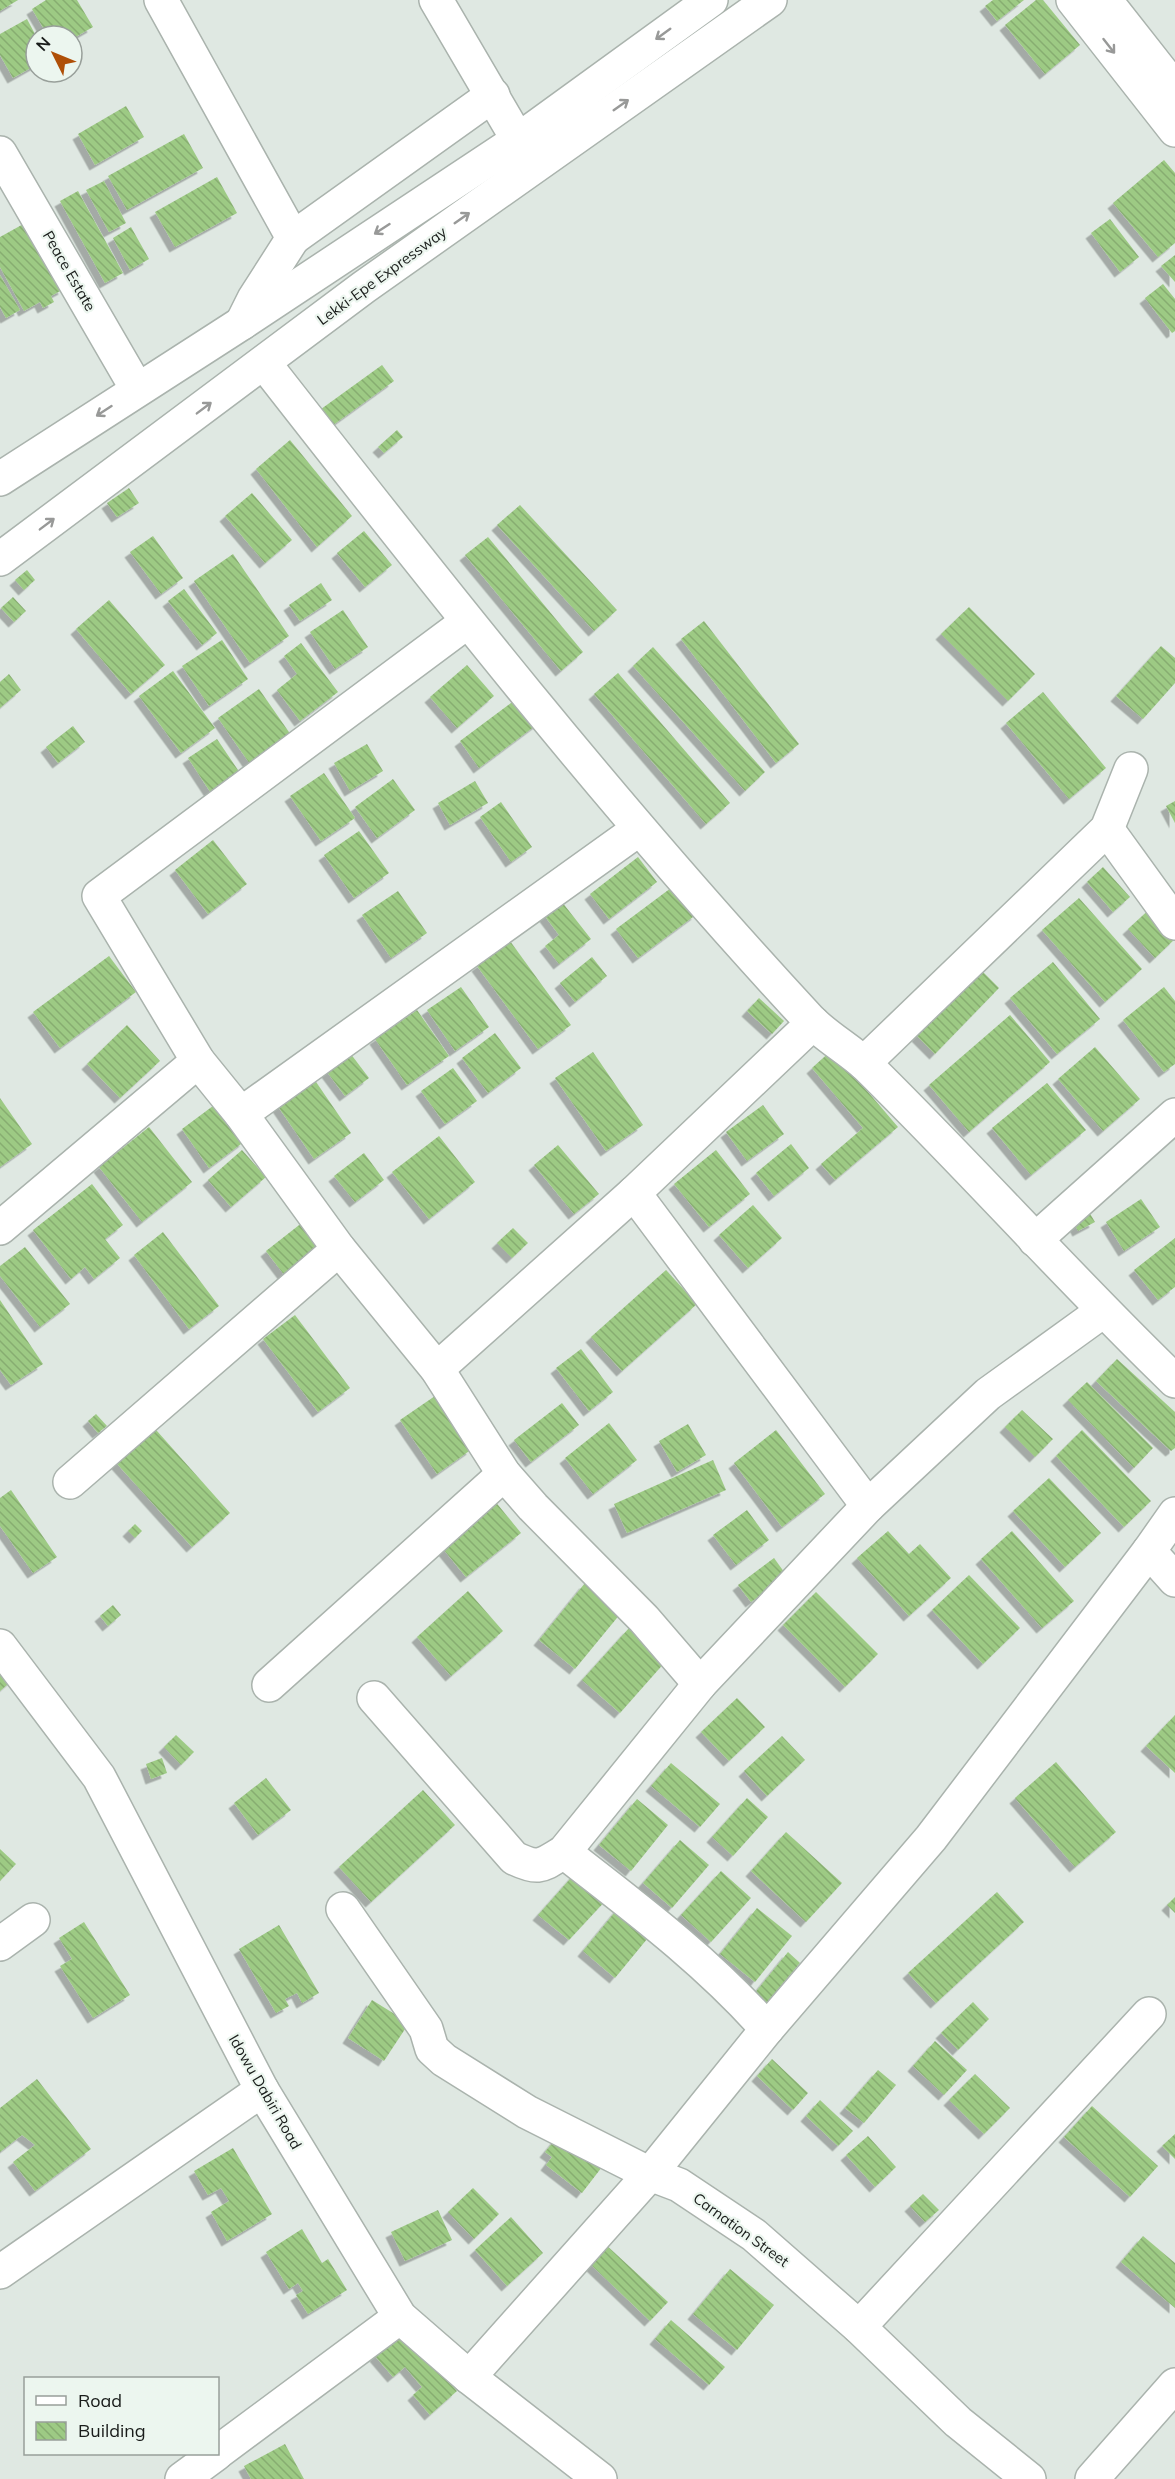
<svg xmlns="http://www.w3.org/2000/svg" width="1175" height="2479" font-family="Mulish,sans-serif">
	<defs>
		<pattern id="building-back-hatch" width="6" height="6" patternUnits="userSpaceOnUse" patternTransform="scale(1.5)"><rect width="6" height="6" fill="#9dca84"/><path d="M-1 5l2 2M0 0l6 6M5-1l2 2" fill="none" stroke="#87ad71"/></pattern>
		<filter id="shadow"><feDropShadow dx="-5.5" dy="5.5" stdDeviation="0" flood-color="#0004"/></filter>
	</defs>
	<rect width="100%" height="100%" fill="#dfe8e2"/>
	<g fill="url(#building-back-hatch)" filter="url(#shadow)">
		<path d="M0 0H18L0 11Z"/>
		<path d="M46 0H77L93 27 72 39V36H48L32 9Z"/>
		<path d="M993 0H1024L997 21 985 6Z"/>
		<path d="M1036 0H1043L1080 45 1045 74 1005 25Z"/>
		<path d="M27 19 36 36V65L13 78 0 55V34Z"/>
		<path d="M126 106 144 137 95 165 78 134Z"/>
		<path d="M184 134 203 168 127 210 108 176Z"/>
		<path d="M1164 160 1175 173V243L1158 257 1113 203Z"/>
		<path d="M217 177 237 213 175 247 155 212Z"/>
		<path d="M104 181 126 223 109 232 86 190Z"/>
		<path d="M78 191 123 273 105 283 60 201Z"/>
		<path d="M1110 219 1139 257 1120 272 1091 233Z"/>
		<path d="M27 222 64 289 51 296 54 302 43 308 40 302 24 311 0 267V237Z"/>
		<path d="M131 227 149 259 130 270 113 238Z"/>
		<path d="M1175 255V282L1161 266Z"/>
		<path d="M0 275 20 310 6 318 0 307Z"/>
		<path d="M1163 284 1175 299V331L1172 333 1145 298Z"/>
		<path d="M382 365 394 381 329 428 317 412Z"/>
		<path d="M397 430 403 437 384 453 378 447Z"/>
		<path d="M290 440 352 516 317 547 256 469Z"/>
		<path d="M129 488 139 503 117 517 107 503Z"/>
		<path d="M252 493 292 540 265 563 225 516Z"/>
		<path d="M520 505 617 610 594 631 497 525Z"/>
		<path d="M364 531 392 565 365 587 337 553Z"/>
		<path d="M153 536 183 578 161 594 130 552Z"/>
		<path d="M488 537 583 652 561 671 465 555Z"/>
		<path d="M233 554 289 636 250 663 194 581Z"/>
		<path d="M27 570 35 580 24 590 15 580Z"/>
		<path d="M321 583 332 600 300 621 289 605Z"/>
		<path d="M184 589 217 633 202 645 168 601Z"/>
		<path d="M13 597 26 611 14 622 1 608Z"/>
		<path d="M109 600 165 665 131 694 76 629Z"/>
		<path d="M969 607 1035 674 1008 701 941 634Z"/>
		<path d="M343 610 368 647 335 669 310 632Z"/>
		<path d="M704 621 799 744 776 763 681 639Z"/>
		<path d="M222 640 248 679 209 706 182 666Z"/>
		<path d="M301 643 338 692 300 721 277 690 297 674 284 656Z"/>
		<path d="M1161 646 1175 658V683L1143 719 1116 696Z"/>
		<path d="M653 647 765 772 745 791 633 666Z"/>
		<path d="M467 665 494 696 457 728 430 697Z"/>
		<path d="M173 671 215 728 181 753 139 696Z"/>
		<path d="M618 673 730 803 706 824 594 694Z"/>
		<path d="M9 674 21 690 0 708V682Z"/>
		<path d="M259 689 291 735 250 764 218 718Z"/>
		<path d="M1043 692 1106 768 1069 799 1006 723Z"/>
		<path d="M519 697 539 723 479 768 460 741Z"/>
		<path d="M73 726 85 742 58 763 46 747Z"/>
		<path d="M217 739 240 773 211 793 188 758Z"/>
		<path d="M367 744 383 771 350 791 334 763Z"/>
		<path d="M324 773 355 818 321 841 290 796Z"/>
		<path d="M393 779 415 810 377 838 355 807Z"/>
		<path d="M475 781 488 803 450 825 438 803Z"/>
		<path d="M1175 801V823L1166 806Z"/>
		<path d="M501 802 532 847 511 862 480 817Z"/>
		<path d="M359 831 389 873 354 898 324 855Z"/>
		<path d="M213 840 247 884 208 914 175 870Z"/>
		<path d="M638 857 657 882 609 919 590 894Z"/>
		<path d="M1103 867 1130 897 1113 912 1087 882Z"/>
		<path d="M675 885 697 914 638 958 616 929Z"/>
		<path d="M398 891 427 933 391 958 362 915Z"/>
		<path d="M1079 898 1142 969 1105 1002 1042 930Z"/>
		<path d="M562 902 591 939 559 964 545 946 559 935 544 915Z"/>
		<path d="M1152 907 1175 939 1155 958 1128 929Z"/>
		<path d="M510 941 571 1025 538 1049 477 966Z"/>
		<path d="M109 956 136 992 60 1048 33 1012Z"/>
		<path d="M592 957 607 976 575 1002 560 983Z"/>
		<path d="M1053 962 1100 1019 1057 1054 1010 998Z"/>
		<path d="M982 971 999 988 935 1054 917 1036Z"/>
		<path d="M461 987 489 1027 455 1051 427 1010Z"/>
		<path d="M1164 987 1175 1001V1064L1164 1072 1123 1020Z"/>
		<path d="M759 998 784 1021 772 1034 747 1011Z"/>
		<path d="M417 1010 449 1056 407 1085 375 1039Z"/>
		<path d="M1010 1015 1050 1062 969 1132 929 1085Z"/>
		<path d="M127 1025 160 1061 120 1098 87 1064Z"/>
		<path d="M495 1033 521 1068 488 1093 462 1058Z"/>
		<path d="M1095 1047 1140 1099 1103 1131 1058 1079Z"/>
		<path d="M347 1049 369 1078 345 1096 324 1068Z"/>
		<path d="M832 1050 898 1127 835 1180 821 1164 863 1128 812 1068Z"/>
		<path d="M593 1052 643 1125 606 1151 555 1078Z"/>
		<path d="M453 1068 477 1101 445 1124 421 1091Z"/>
		<path d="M314 1079 351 1133 314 1159 277 1105Z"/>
		<path d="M1047 1083 1086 1130 1031 1175 992 1128Z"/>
		<path d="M0 1098 32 1144 0 1167Z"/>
		<path d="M217 1103 245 1141 209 1168 182 1129Z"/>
		<path d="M763 1105 784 1134 747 1161 726 1132Z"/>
		<path d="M149 1127 192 1182 142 1222 99 1167Z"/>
		<path d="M439 1136 475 1182 429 1219 392 1172Z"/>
		<path d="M791 1144 809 1168 774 1196 756 1173Z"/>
		<path d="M558 1145 599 1194 574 1214 534 1165Z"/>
		<path d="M242 1150 266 1177 231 1207 208 1180Z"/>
		<path d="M716 1150 750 1194 709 1227 674 1184Z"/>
		<path d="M364 1153 384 1180 355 1202 334 1176Z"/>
		<path d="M92 1184 123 1225 105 1239 120 1258 94 1279 85 1267 71 1279 33 1230Z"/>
		<path d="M1141 1199 1160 1227 1124 1251 1106 1222Z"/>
		<path d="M753 1205 782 1238 748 1268 719 1235Z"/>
		<path d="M1086 1207 1095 1222 1078 1231 1070 1216Z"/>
		<path d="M303 1222 322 1247 285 1276 266 1251Z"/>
		<path d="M513 1228 528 1243 512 1258 497 1243Z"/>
		<path d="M163 1232 219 1306 189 1329 134 1255Z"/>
		<path d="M1175 1238V1287L1158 1300 1134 1270Z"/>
		<path d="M25 1247 70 1304 40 1327 0 1276V1266Z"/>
		<path d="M666 1270 697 1304 622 1371 591 1337Z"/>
		<path d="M0 1300 43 1364 11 1385 0 1370Z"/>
		<path d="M295 1315 350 1388 318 1412 263 1339Z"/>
		<path d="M581 1349 613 1392 589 1411 556 1368Z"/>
		<path d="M1117 1359 1175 1412V1448L1171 1451 1096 1381Z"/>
		<path d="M1087 1382 1153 1448 1134 1468 1068 1400Z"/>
		<path d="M435 1396 472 1449 437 1474 400 1420Z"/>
		<path d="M562 1403 579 1425 531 1462 514 1440Z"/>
		<path d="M1022 1410 1053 1439 1035 1457 1005 1427Z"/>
		<path d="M96 1414 107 1426 98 1433 88 1421Z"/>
		<path d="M149 1422 230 1513 192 1547 110 1456Z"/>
		<path d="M609 1423 637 1460 593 1494 565 1458Z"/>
		<path d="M688 1424 706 1455 677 1472 659 1441Z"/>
		<path d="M776 1430 825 1494 782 1527 734 1463Z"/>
		<path d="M1082 1430 1151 1501 1124 1527 1056 1456Z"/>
		<path d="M713 1460 726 1490 627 1533 614 1504Z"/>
		<path d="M1049 1478 1101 1533 1065 1567 1013 1511Z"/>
		<path d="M11 1490 57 1557 33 1573 0 1526V1498Z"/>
		<path d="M494 1500 521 1533 466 1577 439 1544Z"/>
		<path d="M747 1510 769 1540 736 1565 713 1535Z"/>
		<path d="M135 1524 142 1531 135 1538 128 1531Z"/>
		<path d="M888 1531 909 1554 920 1544 951 1578 909 1616 857 1558Z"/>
		<path d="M1012 1531 1074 1601 1042 1628 981 1559Z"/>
		<path d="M774 1558 787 1576 751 1602 738 1585Z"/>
		<path d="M969 1575 1020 1628 983 1664 932 1610Z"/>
		<path d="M585 1583 621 1613 575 1669 539 1640Z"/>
		<path d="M468 1591 503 1631 451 1676 417 1637Z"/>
		<path d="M816 1592 878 1654 845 1687 783 1625Z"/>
		<path d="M113 1605 121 1615 108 1626 100 1616Z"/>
		<path d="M629 1628 666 1661 620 1713 582 1680Z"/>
		<path d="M0 1659 16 1677 0 1691Z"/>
		<path d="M737 1698 765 1727 729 1761 701 1732Z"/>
		<path d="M1175 1715V1773L1146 1746Z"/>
		<path d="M176 1735 194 1752 181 1765 164 1747Z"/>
		<path d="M782 1736 805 1760 767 1796 744 1771Z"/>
		<path d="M162 1758 167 1773 151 1779 146 1764Z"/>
		<path d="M1056 1762 1116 1832 1075 1867 1015 1798Z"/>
		<path d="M671 1763 720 1804 700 1827 651 1786Z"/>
		<path d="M266 1778 291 1810 258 1835 234 1803Z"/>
		<path d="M423 1790 455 1825 371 1902 339 1867Z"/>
		<path d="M747 1798 768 1817 733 1856 712 1837Z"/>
		<path d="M637 1799 668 1825 631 1871 599 1845Z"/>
		<path d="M786 1832 842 1883 806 1922 751 1871Z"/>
		<path d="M680 1840 709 1865 672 1908 643 1883Z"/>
		<path d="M0 1849 16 1864 0 1881Z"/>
		<path d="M578 1870 608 1898 569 1940 538 1915Z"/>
		<path d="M721 1871 751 1898 711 1942 681 1915Z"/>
		<path d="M997 1892 1024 1922 936 2003 908 1973Z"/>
		<path d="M1175 1897V1913L1167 1905Z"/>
		<path d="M620 1906 652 1933 615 1978 583 1951Z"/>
		<path d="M757 1908 792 1936 755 1982 720 1954Z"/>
		<path d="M84 1922 130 1995 93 2018 60 1966 72 1959 59 1938Z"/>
		<path d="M279 1925 319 1993 302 2003 297 1993 285 1999 289 2006 276 2013 239 1949Z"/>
		<path d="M788 1952 800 1963 766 2004 754 1994Z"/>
		<path d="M372 2000 409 2023 384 2061 348 2038Z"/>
		<path d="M973 2002 989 2019 958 2050 941 2033Z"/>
		<path d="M935 2041 967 2070 944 2095 913 2066Z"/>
		<path d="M772 2059 808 2093 793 2110 757 2076Z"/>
		<path d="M878 2070 896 2085 864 2123 845 2108Z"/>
		<path d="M975 2074 1010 2108 984 2134 949 2100Z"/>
		<path d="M37 2079 91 2149 35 2191 13 2162 35 2145 22 2135 0 2152V2108Z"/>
		<path d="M820 2100 853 2131 838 2146 806 2116Z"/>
		<path d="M1092 2106 1158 2166 1130 2197 1064 2137Z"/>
		<path d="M1175 2134V2159L1162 2146Z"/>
		<path d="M559 2135 602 2167 582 2193 546 2165 552 2157 545 2152Z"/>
		<path d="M868 2136 896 2167 875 2187 846 2155Z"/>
		<path d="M233 2148 272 2214 227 2241 211 2212 229 2201 221 2188 208 2195 194 2171Z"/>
		<path d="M473 2188 499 2214 474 2239 448 2212Z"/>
		<path d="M923 2194 939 2210 925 2222 910 2206Z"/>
		<path d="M438 2210 452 2240 405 2261 391 2232Z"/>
		<path d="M511 2217 543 2253 507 2286 475 2250Z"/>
		<path d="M302 2229 322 2263 328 2259 347 2290 308 2314 296 2295 303 2291 298 2283 289 2289 266 2252Z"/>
		<path d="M1143 2236 1175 2263V2308L1121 2262Z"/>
		<path d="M604 2243 668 2302 650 2321 587 2261Z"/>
		<path d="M730 2269 774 2305 737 2350 693 2314Z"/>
		<path d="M671 2320 725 2367 709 2385 655 2339Z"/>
		<path d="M404 2331 457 2391 430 2415 413 2395 422 2387 405 2367 393 2377 375 2356Z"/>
		<path d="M285 2444 304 2479H251L244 2466Z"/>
	</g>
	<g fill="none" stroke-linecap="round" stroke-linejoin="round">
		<g stroke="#aab3ad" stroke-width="36">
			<g id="minor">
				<path d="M161 0 293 238 254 299 242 323"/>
				<path d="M436 0 518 140"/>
				<path d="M1073 0 1175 130"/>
				<path d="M1105 0 1175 89"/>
				<path d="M0 153 137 389"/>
				<path d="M293 238 493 95"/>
				<path d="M264 363C439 587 615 810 809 1019 826 1037 849 1049 867 1066 972 1169 1069 1279 1175 1381"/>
				<path d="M467 622 99 896 198 1061 241 1114 339 1249 437 1369 504 1474 533 1507 644 1619 700 1684"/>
				<path d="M1107 829 1175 923"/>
				<path d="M864 1063 1107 829 1131 769"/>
				<path d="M241 1114 639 829"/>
				<path d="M634 1193 868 1506"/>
				<path d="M0 1228 198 1061"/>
				<path d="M1035 1240 1175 1115"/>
				<path d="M437 1369 634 1193 813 1023"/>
				<path d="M70 1482 339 1249"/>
				<path d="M1149 1551 1175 1580"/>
				<path d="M0 1646 99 1777 262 2090 400 2317 469 2377 600 2479"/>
				<path d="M269 1685 504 1474"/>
				<path d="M374 1698 514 1858C539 1870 541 1866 564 1852L700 1684 868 1506 988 1394 1103 1311"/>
				<path d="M564 1852C636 1908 707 1961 767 2029"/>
				<path d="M343 1909 426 2029 432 2049 444 2060 527 2112 650 2174 679 2185 754 2235 859 2327 958 2422 1029 2479"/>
				<path d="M0 1944 33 1920"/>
				<path d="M0 2272 262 2090"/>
				<path d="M859 2327 1149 2014"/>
				<path d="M469 2377 650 2174 767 2029 931 1838 1149 1551 1175 1514"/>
				<path d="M218 2452 400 2317"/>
				<path d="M182 2479 216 2454"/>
				<path d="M1092 2479 1175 2385"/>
			</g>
		</g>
		<g stroke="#aab3ad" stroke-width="36">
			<g id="highway">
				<path d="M0 479 242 323 518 140 711 0"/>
				<path d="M0 559 364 287 770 0"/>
			</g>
		</g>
		<use href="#minor" stroke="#fff" stroke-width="33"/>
		<use href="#highway" stroke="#fff" stroke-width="33"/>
	</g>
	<defs><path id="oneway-shaft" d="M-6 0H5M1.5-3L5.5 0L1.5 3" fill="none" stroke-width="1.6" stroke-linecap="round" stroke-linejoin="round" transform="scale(1.5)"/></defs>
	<g stroke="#989998">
		<use href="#oneway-shaft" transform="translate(663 34) rotate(144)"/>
		<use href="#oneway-shaft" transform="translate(1109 46) rotate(52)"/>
		<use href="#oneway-shaft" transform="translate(621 105) rotate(-35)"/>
		<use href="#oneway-shaft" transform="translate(462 218) rotate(-35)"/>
		<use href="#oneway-shaft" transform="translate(382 229) rotate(147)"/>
		<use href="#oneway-shaft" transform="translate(204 408) rotate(-37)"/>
		<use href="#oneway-shaft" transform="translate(104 411) rotate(147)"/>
		<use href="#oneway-shaft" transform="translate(47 524) rotate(-37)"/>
	</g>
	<g text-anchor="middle" stroke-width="4.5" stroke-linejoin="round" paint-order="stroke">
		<g font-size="15" fill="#191c1a" stroke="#ecf6ef">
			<text transform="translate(69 271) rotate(60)" y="5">Peace Estate</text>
			<text transform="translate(382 276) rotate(-36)" y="5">Lekki-Epe Expressway</text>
			<text transform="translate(265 2092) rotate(60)" y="5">Idowu Dabiri Road</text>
			<text transform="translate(741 2230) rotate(36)" y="5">Carnation Street</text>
		</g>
	</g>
	<rect x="24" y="2377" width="195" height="78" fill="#ecf6ef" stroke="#989f9a" stroke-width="1.5"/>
	<rect x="36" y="2396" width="30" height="9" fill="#ffffff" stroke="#989f9a" stroke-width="1.5"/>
	<text x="78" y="2407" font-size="18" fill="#191c1a">Road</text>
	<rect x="36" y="2422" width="30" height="18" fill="url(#building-back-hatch)" stroke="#989f9a" stroke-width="1.5"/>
	<text x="78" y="2437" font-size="18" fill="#191c1a">Building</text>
	<g transform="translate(54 54) rotate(313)"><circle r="28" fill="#ecf6ef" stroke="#989f9a" stroke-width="1.5"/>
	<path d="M0-4.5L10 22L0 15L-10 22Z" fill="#af4f07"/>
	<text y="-9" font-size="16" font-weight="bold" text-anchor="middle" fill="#191c1a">N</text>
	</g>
</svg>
